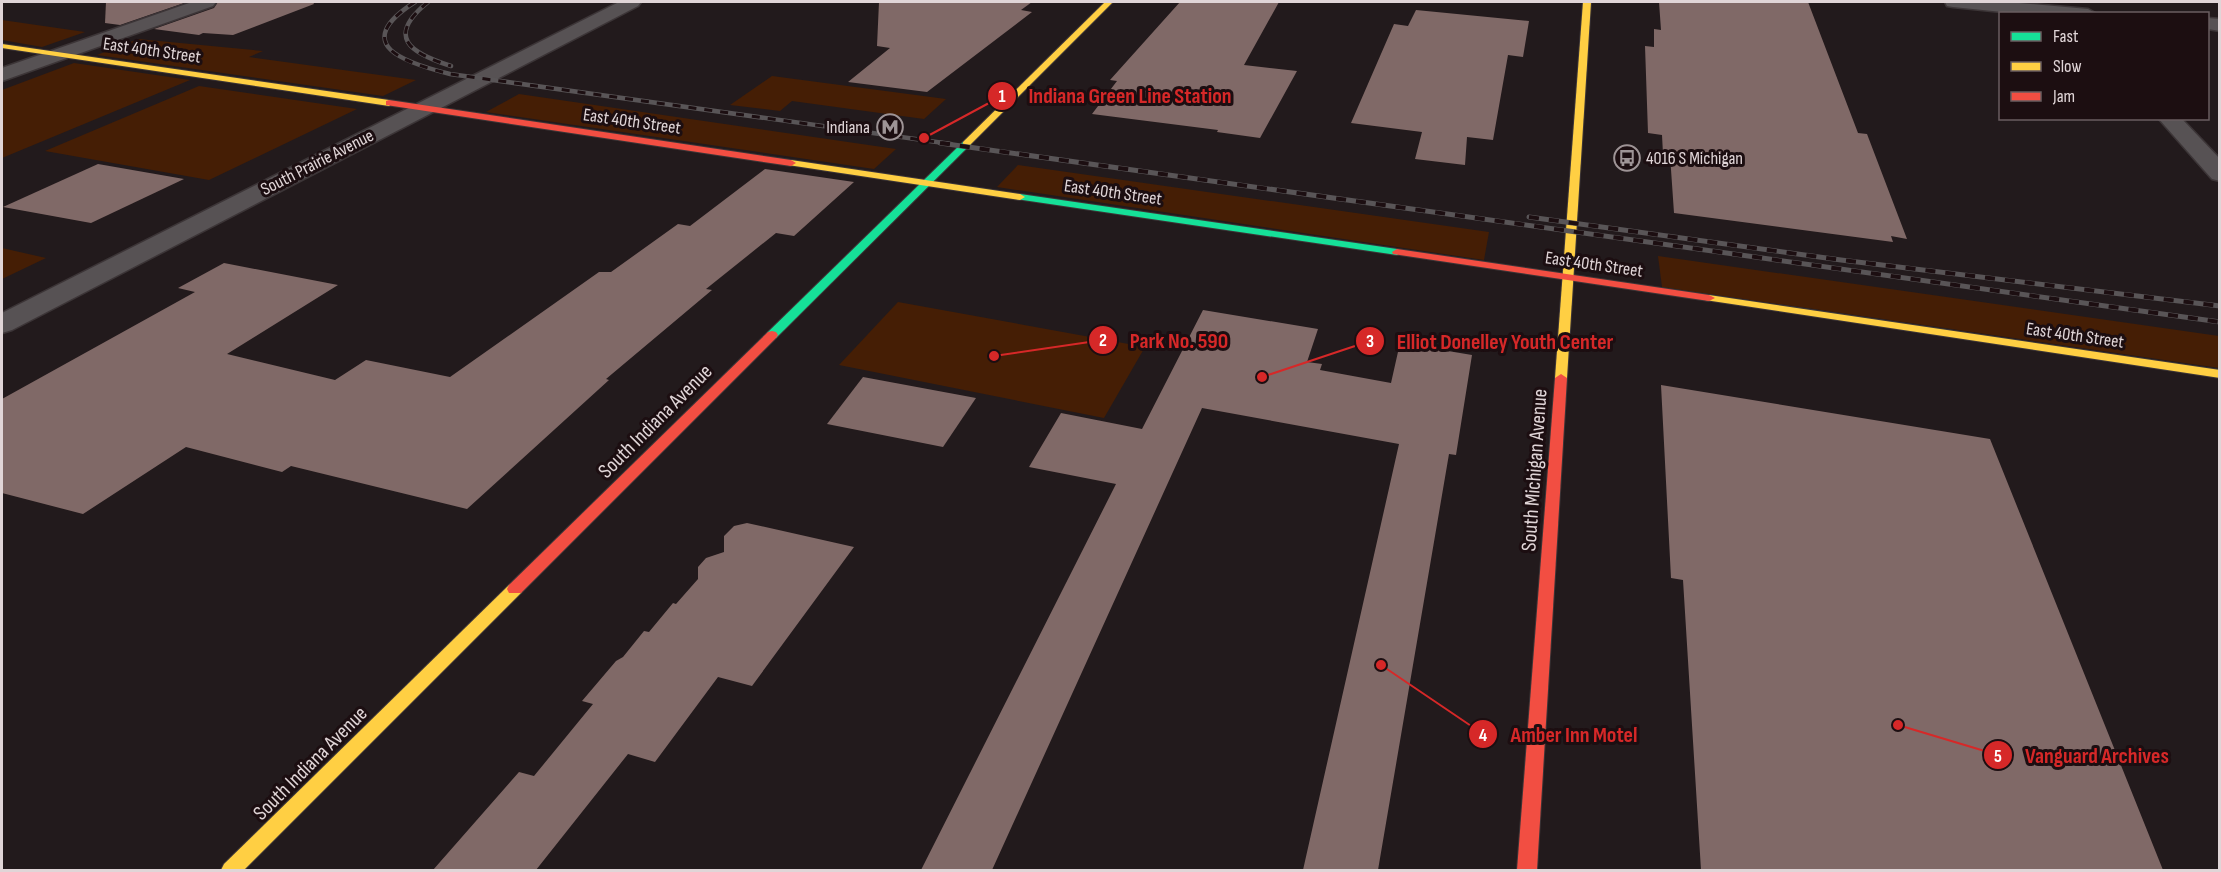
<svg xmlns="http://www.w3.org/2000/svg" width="2221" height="872" font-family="'Sofia Sans Condensed',sans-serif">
	<rect width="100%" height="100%" fill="#221a1c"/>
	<g fill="#451e05">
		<path d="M2 20 85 32 42 47 2 40Z"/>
		<path d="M138 39 263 51 249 57 416 80 383 96 97 55Z"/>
		<path d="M74 63 190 80 2 158V90Z"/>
		<path d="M772 76 946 99 924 119 792 101 780 111 730 105Z"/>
		<path d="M199 86 357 109 209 180 45 151Z"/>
		<path d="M519 94 896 149 874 169 486 112Z"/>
		<path d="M1018 165 1489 232 1484 260 997 187Z"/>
		<path d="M2 248 46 258 2 279Z"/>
		<path d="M1658 256 2219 336V368L1662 287Z"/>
		<path d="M898 302 1145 347 1104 418 839 365Z"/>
	</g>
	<g fill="#806967">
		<path d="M106 2H187L120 25 105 23Z"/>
		<path d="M218 2H313L314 4 233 35 203 33 199 35 154 29 214 8Z"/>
		<path d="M879 2H1032L1021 10 1032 12 927 92 848 82 890 48 877 46Z"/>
		<path d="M1180 2H1279L1244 65 1297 71 1260 138 1217 132 1218 130 1092 114 1117 81 1110 80Z"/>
		<path d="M1659 2H1808L1858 133 1867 134 1907 239 1891 236 1893 242 1674 213 1670 155 1663 154 1662 135 1648 133 1645 46 1654 47V29L1661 30Z"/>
		<path d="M1416 10 1529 21 1523 57 1508 55 1493 140 1467 137 1465 165 1415 159 1422 132 1351 123 1394 24 1408 26Z"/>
		<path d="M98 164 184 179 91 223 3 207Z"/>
		<path d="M765 169 854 182 794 236 776 233 706 289 712 290 606 379 609 380 467 509 291 466 282 472 186 447 83 514 2 493V399L195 292 178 288 224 263 338 285 227 354 335 380 366 360 450 377 599 272H611L678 224 690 226Z"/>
		<path d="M1203 310 1318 329 1307 362 1322 364 1320 370 1391 383 1400 343 1472 355 1456 455 1449 454 1378 870H1303L1399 444 1202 408 992 870H921L1116 484 1029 467 1061 413 1142 429Z"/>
		<path d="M863 377 976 398 943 447 827 424Z"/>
		<path d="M1661 385 1990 439 2163 870H1701L1683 580 1671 578Z"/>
		<path d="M747 523 854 547 752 686 718 677 655 762 628 754 536 870H433L519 772 534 776 593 704 582 701 616 661 623 657 644 631 649 632 673 603 676 604 698 579V567L706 558 724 552V536L734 526Z"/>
	</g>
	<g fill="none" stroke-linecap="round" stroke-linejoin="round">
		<g stroke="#3c3537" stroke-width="3">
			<g id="street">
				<path d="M192 2H216L213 6 2 81V68Z"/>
				<path d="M619 2H641L638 6 12 330 2 333V313Z"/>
				<path d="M1945 2H2008L2088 9 2097 14H2022L1953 7 1947 6Z"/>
				<path d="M2208 18 2220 19V31L2208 29Z"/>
				<path d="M2158 118H2181L2220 159V181L2212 179Z"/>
			</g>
		</g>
		<g stroke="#3c3537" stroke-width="2">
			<g id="fast">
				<path d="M963 142 971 144 776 338H768L766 335 768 332Z"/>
				<path d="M1020 194 1397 249 1402 252 1397 255 1016 199 1015 197Z"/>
			</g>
		</g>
		<g stroke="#3c3537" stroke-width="2">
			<g id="slow">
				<path d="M1105 2H1113L969 146H963V142Z"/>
				<path d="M1583 2H1591L1567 378 1561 382 1555 378Z"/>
				<path d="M2 44 389 100 393 103 389 106 2 48Z"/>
				<path d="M791 160 1020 194 1025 197 1020 200 788 165V161Z"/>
				<path d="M1709 295 2220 370V378L1705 300V296Z"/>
				<path d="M515 583 521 585 523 589 521 593 244 870H221L224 864 509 585Z"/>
			</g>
		</g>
		<g stroke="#3c3537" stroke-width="2">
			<g id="jam">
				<path d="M389 100 791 160 796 163 791 166 386 105V101Z"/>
				<path d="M1397 249 1709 295 1715 298 1709 301 1393 254 1392 252Z"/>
				<path d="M772 331 776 332 778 335 776 338 521 593H509L507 589 509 585 768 332Z"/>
				<path d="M1561 374 1567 378 1537 870H1517L1555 378Z"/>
			</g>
		</g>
		<use href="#street" fill="#575254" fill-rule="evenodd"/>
		<use href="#fast" fill="#16e098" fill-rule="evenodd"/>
		<use href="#slow" fill="#ffcf43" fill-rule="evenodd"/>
		<use href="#jam" fill="#f24e42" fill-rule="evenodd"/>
		<g stroke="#595557" stroke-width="4.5">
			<g id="rail-far1">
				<path d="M415 2C348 45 406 63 450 74L951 144"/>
				<path d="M428 2C385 37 410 53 451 66"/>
			</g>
		</g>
		<g stroke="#595557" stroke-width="5">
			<g id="rail">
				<path d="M940 143 2220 322"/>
				<path d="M1529 217 1841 260 2220 306"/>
			</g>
		</g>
		<use href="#rail-far1" stroke="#1c0e11" stroke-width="3" stroke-dasharray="8" stroke-linecap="butt"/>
		<use href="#rail" stroke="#1c0e11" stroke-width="4" stroke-dasharray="10" stroke-linecap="butt"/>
	</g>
	<defs>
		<g id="metro-ring" transform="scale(1.35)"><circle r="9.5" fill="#1c0e11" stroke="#9e9496" stroke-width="1.5"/><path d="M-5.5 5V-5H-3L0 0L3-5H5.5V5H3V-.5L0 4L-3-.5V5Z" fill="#9e9496"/></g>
		<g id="bus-ring" transform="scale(1.35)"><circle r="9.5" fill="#1c0e11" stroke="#9e9496" stroke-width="1.5"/><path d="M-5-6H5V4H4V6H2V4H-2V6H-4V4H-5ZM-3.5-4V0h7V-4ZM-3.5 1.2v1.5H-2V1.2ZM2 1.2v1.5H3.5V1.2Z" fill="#9e9496"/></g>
	</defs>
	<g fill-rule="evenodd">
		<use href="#metro-ring" x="890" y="127"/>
		<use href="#bus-ring" x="1627" y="158"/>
	</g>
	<g text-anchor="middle" stroke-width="6" stroke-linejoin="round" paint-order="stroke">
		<g font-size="18" fill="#e0d5d7" stroke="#1c0e11">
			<text transform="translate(152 50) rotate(8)" y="6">East 40th Street</text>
			<text transform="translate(632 121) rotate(8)" y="6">East 40th Street</text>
			<text transform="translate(317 162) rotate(-27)" y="6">South Prairie Avenue</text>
			<text transform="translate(1113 192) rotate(8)" y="6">East 40th Street</text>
			<text transform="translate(1594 264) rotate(8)" y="6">East 40th Street</text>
			<text transform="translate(2075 335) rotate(8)" y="6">East 40th Street</text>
		</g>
		<g font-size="18" fill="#e0d5d7" stroke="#1c0e11" text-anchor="end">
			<text x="870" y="133">Indiana</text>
			<text x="1646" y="164" text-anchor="start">4016 S Michigan</text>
		</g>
		<g font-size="21" fill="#e0d5d7" stroke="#1c0e11">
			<text transform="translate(655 421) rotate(-45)" y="7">South Indiana Avenue</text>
			<text transform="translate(1534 470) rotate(-86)" y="7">South Michigan Avenue</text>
			<text transform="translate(310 763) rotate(-45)" y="7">South Indiana Avenue</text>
		</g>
	</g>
	<path fill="none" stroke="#d62828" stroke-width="2" d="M924 138L1002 96M994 356L1103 340M1262 377L1370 341M1381 665L1483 734M1898 725L1998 755"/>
	<g fill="#d62828" stroke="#1c0e11" stroke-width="2">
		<circle cx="924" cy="138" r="6"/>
		<circle cx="994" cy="356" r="6"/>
		<circle cx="1262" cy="377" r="6"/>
		<circle cx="1381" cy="665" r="6"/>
		<circle cx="1898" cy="725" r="6"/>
		<circle cx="1002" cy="96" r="15"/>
		<circle cx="1103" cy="340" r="15"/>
		<circle cx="1370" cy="341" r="15"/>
		<circle cx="1483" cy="734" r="15"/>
		<circle cx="1998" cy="755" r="15"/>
	</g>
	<g font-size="18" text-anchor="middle" font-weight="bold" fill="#fff">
		<text x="1002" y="102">1</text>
		<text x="1103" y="346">2</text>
		<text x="1370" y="347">3</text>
		<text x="1483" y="741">4</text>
		<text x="1998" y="762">5</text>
	</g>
	<g font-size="22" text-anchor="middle" font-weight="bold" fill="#d62828" stroke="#1c0e11" stroke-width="6" stroke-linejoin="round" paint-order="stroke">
		<text x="1130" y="103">Indiana Green Line Station</text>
		<text x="1179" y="348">Park No. 590</text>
		<text x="1505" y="349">Elliot Donelley Youth Center</text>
		<text x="1574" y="742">Amber Inn Motel</text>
		<text x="2097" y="763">Vanguard Archives</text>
	</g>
	<rect width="2221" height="872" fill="none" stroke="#e0d5d7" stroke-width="6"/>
	<rect x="1999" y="12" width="210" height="108" fill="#1c0e11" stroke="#6a5e60" stroke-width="1.5"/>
	<rect x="2011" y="32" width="30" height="9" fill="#16e098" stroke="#6a5e60" stroke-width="1.5"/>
	<text x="2053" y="42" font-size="18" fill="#e0d5d7">Fast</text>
	<rect x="2011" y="62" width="30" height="9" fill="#ffcf43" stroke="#6a5e60" stroke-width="1.5"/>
	<text x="2053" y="72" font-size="18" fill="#e0d5d7">Slow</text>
	<rect x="2011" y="92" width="30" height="9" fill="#f24e42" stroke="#6a5e60" stroke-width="1.5"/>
	<text x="2053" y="102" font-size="18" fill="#e0d5d7">Jam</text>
</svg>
